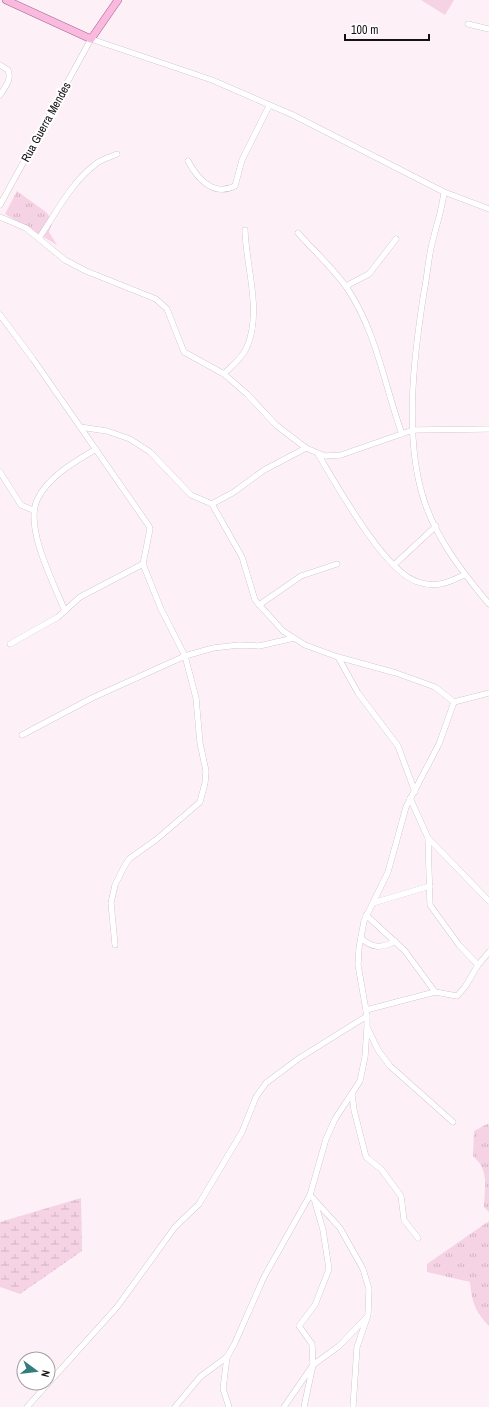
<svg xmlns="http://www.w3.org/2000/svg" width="489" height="1407" font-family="'Archivo Narrow',sans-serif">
	<defs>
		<pattern id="grass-tufts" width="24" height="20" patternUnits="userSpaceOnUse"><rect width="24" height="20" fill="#f5d3e5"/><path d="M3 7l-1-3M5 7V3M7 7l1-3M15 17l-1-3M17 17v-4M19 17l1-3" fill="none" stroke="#d1b4c4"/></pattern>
		<pattern id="wetland-marsh" width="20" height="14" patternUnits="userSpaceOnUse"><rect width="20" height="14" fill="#f5d3e5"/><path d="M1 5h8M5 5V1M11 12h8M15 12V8" fill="none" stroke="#d1b4c4"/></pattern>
	</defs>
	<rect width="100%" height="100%" fill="#fdf1f7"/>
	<g fill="url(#grass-tufts)">
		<path d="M17 191 46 212 53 221 49 232 57 245 5 214Z"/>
		<path d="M487 1124 489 1125V1212L484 1207C485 1185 489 1170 473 1156L474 1131Z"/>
		<path d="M489 1221V1326C475 1311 472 1303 470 1282L427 1272V1264Z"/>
	</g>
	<path fill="url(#wetland-marsh)" d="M81 1198 82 1251 20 1294 0 1287V1222Z"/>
	<path fill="#f5d3e5" d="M421 0H454L445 15Z"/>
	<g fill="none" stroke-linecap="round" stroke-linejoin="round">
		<g stroke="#bcb0b6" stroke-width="6">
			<g id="minor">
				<path d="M468 24 489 29"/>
				<path d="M0 65 8 70C12 80 5 87 0 95"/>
				<path d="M188 161C197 178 213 197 235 186L242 160 269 106"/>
				<path d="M444 192C442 211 435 229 431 248 428 262 427 278 424 292 414 355 404 435 423 497 435 537 462 572 489 604"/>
				<path d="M0 205 91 39 212 80 293 115 444 192 489 209"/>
				<path d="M0 217 26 228 65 260 86 271 156 299 167 309 184 352 224 374 247 394 276 425 306 448 325 456 341 455 413 430 489 429"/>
				<path d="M298 233C314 251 333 268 347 288 377 333 384 384 402 434"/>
				<path d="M39 238C56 213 72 181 97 163 103 159 110 157 117 154"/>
				<path d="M346 286 369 274 396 239"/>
				<path d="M0 315 33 359 149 526 150 529 143 564 161 609 185 656 196 698 200 743 206 771 205 783 200 802 157 839 129 859 124 867 115 885 111 903 115 945"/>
				<path d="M224 374C232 366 241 359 246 349 263 313 246 268 245 230"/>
				<path d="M80 427 107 431 130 439 150 452 191 495 212 504 242 557 255 600 283 631 305 645 338 657 396 673 435 687 454 702 489 693"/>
				<path d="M318 454C336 484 385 573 418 582 435 588 448 583 464 575"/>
				<path d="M0 472 21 505 33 510"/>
				<path d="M212 504 234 492 264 470 306 448"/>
				<path d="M394 565 436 526"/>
				<path d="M259 605 301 576 337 564"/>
				<path d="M65 611C54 584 23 525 38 498 50 475 75 462 96 449"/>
				<path d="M10 644 58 617 80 597 143 564"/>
				<path d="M338 657 358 693 398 746 415 792"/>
				<path d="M22 735 92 698 185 656 213 648 239 645 259 646 294 638"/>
				<path d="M410 798 428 838 489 901"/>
				<path d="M428 838 430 905 459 945 478 965"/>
				<path d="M373 903 430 886"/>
				<path d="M366 915 405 951 435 992"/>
				<path d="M361 938C372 948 381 949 395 941"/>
				<path d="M366 1010 435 992 457 996 465 987 478 965 489 952"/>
				<path d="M368 1029 378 1050 390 1066 453 1122"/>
				<path d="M352 1094 354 1110 366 1157 381 1169 401 1196 404 1220 418 1238"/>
				<path d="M310 1195 340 1228 363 1269 369 1289 368 1315 357 1347 353 1407"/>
				<path d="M227 1357 223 1389 229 1407"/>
				<path d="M27 1407 117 1307 175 1227 199 1204 242 1132 256 1097 266 1083 298 1059 367 1016"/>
				<path d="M175 1407 200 1377 227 1357 234 1345 264 1277 310 1195 326 1139 335 1119 360 1081 365 1057 367 1027V1016L358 965 359 948 364 921 388 872 406 807 439 744 454 702"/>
				<path d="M284 1407 313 1365 339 1346 367 1317"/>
				<path d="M304 1407 313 1365 312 1344 299 1326 315 1305 329 1269 323 1230 315 1202"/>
			</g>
		</g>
		<g stroke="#a76089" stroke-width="8">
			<path id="major" d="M6 0 91 39 118 0"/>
		</g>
		<use href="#minor" stroke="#fff" stroke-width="5.5"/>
		<use href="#major" stroke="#fab9df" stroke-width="7"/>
	</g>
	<g text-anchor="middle" stroke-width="4" stroke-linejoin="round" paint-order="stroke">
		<g font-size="12" fill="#151113" stroke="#fff">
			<text transform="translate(46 122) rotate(-61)" y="4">Rua Guerra Mendes</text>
		</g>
	</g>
	<g transform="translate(36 1371) rotate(105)"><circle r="19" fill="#ffffff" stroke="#a1a0a1"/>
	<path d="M0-3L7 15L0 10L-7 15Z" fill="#347d7d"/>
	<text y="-6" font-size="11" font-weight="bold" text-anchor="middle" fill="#151113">N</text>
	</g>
	<path d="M345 34v6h84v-6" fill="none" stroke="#151113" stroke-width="2"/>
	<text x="351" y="34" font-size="12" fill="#151113" stroke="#ffffff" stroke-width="3" paint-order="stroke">100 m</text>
</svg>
